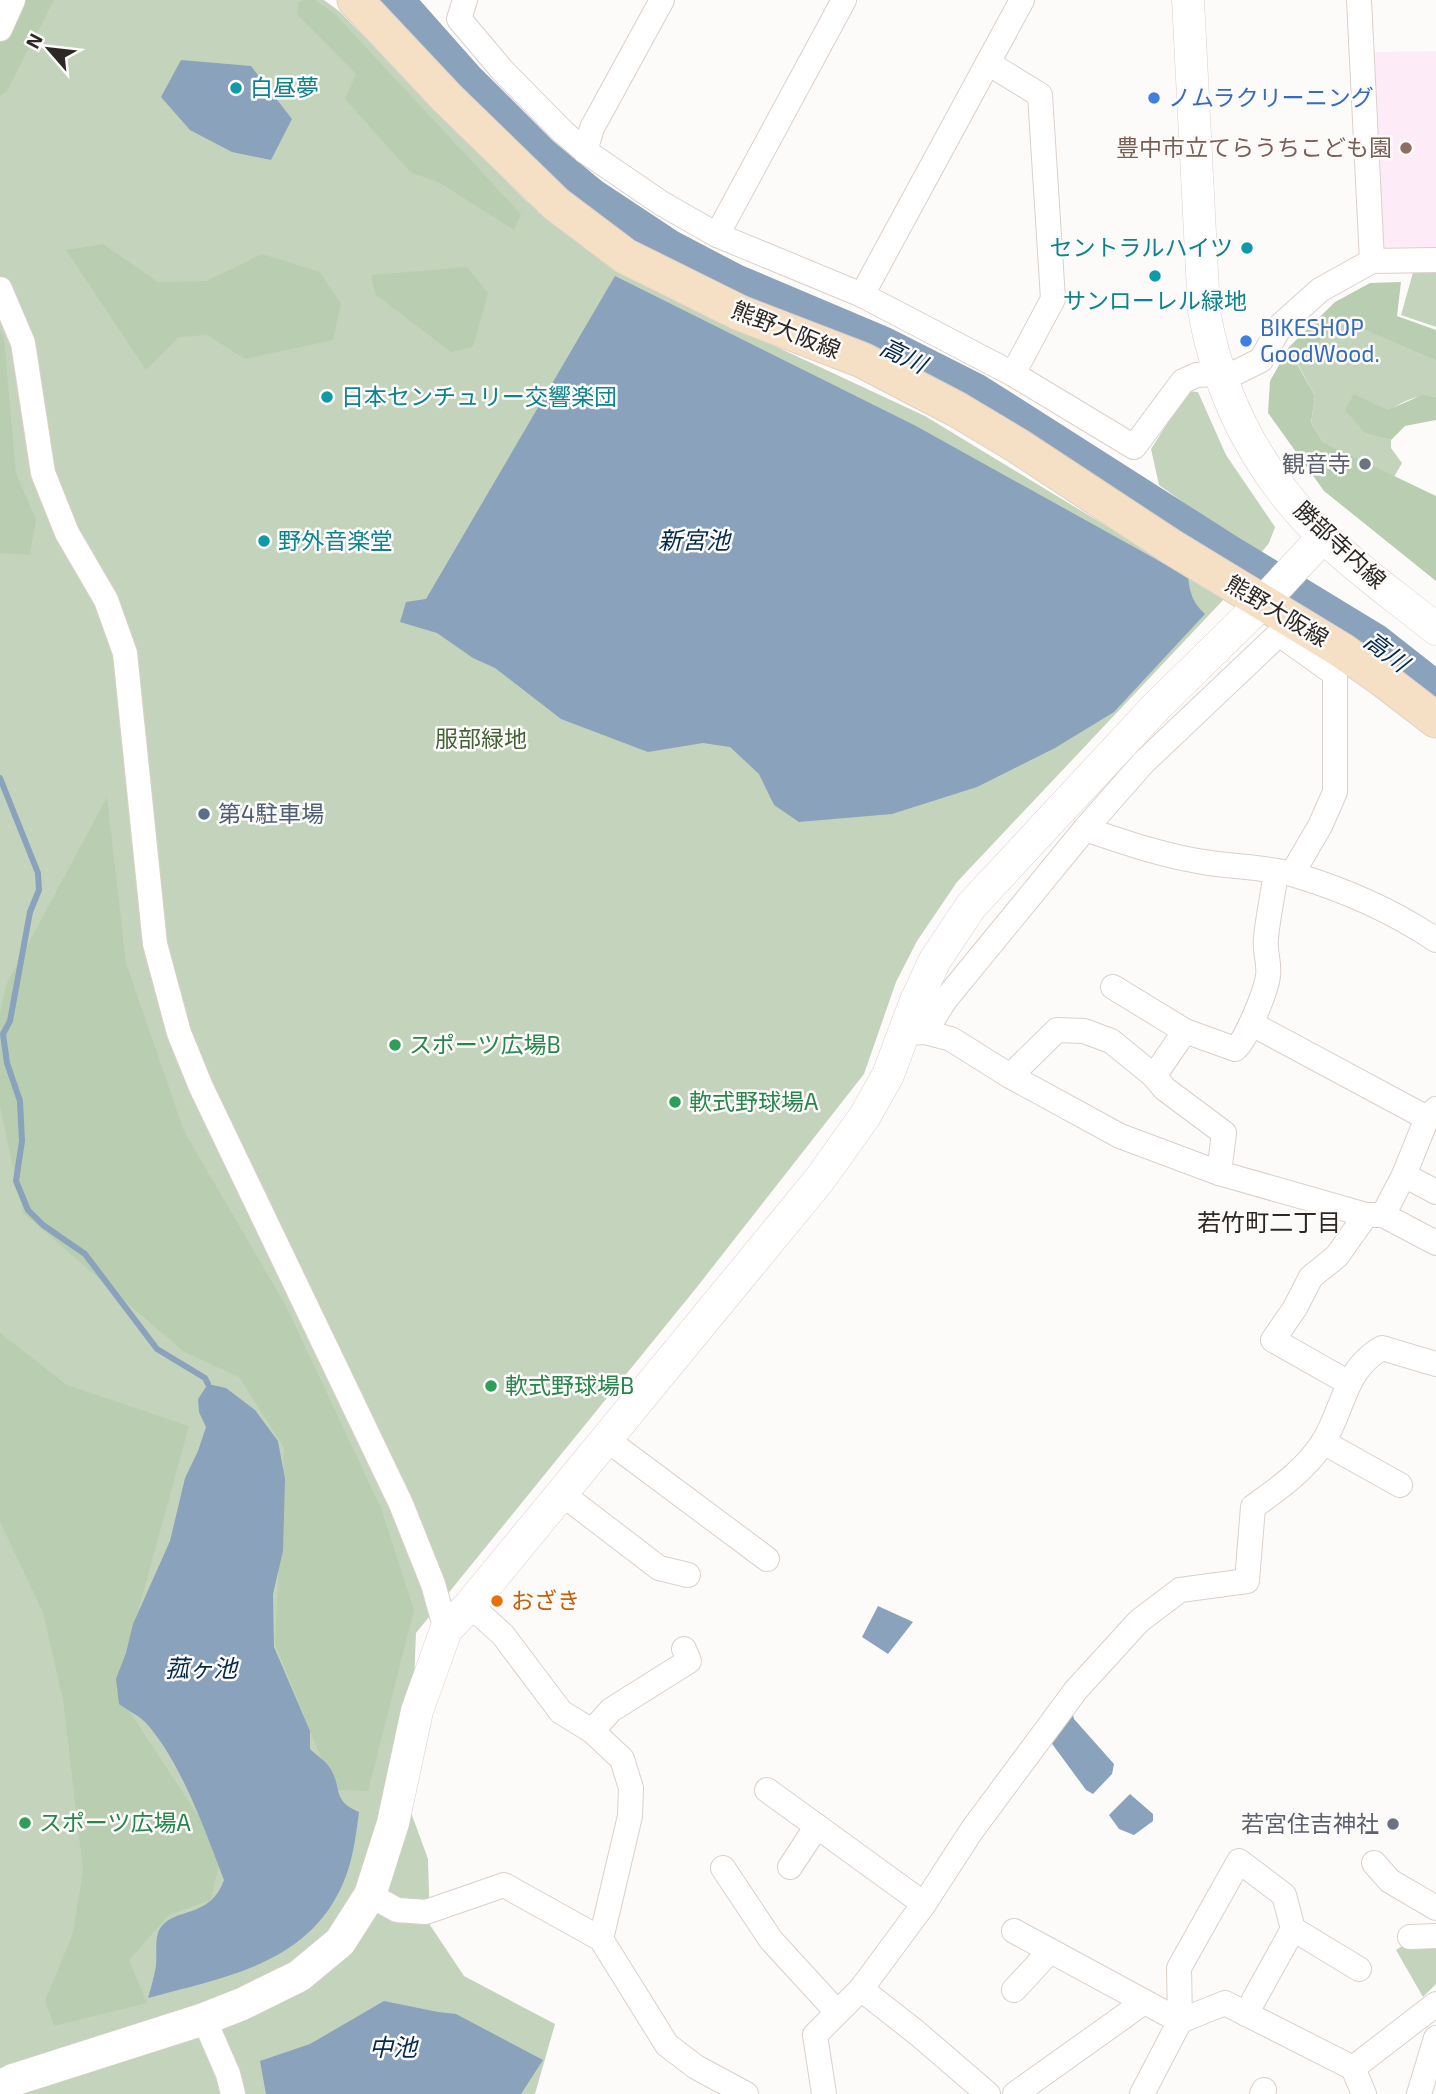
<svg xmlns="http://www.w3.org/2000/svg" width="1436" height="2094" font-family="'Exo 2','Noto Sans JP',sans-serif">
	<rect width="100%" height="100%" fill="#fdfbfa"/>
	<path fill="#fdecf8" d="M1436 51V250L1391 253 1381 245 1370 52Z"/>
	<g fill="#c4d4bc">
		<path d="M0 0H324L339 11 526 201 620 274 925 416 1225 598 957 882 917 941 896 982 864 1074 697 1287 416 1633 409 1807 428 1859 430 1925 464 1976 555 2024 535 2094H0Z"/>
		<path d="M1414 269H1436V327L1401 315Z"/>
		<path d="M1339 318 1436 361V397C1406 392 1385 413 1366 434L1391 440V448L1402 463 1394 477 1323 442 1311 423 1315 396 1297 363Z"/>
		<path d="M1188 391 1198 392 1226 455 1275 527 1269 543 1261 553 1240 543 1159 485 1151 449Z"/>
		<path d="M1404 1945H1436V1984L1423 1997 1396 1950Z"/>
	</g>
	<g fill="#b9ceb0">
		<path d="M13 0H54L7 91 0 96V29Z"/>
		<path d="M303 0H315L335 14 521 214 514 230 440 183 410 172 345 99 356 74 297 14 299 2Z"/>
		<path d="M103 244 158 282 206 281 262 254 320 272 341 304 333 340 245 359 207 335 179 337 146 370 66 250Z"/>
		<path d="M467 267 488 293 473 347 451 352 375 294 371 275Z"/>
		<path d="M1401 282 1397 316 1436 330V361L1340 319 1297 364 1315 396 1311 423 1323 442 1436 496V581L1324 491 1268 413 1270 381 1289 347 1335 302 1370 283Z"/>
		<path d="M0 330 4 337 16 474 36 519 30 555 0 553Z"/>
		<path d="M1354 394 1388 410 1422 395 1436 397V420L1405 426 1391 440 1366 434 1345 410Z"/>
		<path d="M107 797 126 963 184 1131 286 1306 381 1508 414 1610 368 1791 334 1790 275 1644 284 1448 239 1377 184 1352 23 1213 0 1107V1013L6 985Z"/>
		<path d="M0 1333 67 1385 189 1426 116 1691 222 1852 211 1900 169 1915 129 1960 147 2003 54 2026 45 2001 73 1933 83 1870 63 1700 43 1612 0 1522Z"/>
	</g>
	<g fill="#8aa2bc">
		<path d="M181 60 251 66 292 119 271 160 232 152 190 130 161 97Z"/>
		<path d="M615 276 916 426 1188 577C1190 594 1193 603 1205 614L1114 712 1055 748 977 787 892 814 799 822 774 805 759 774 730 747 703 743 648 752 561 719 495 668 473 658 437 633 400 622 406 602 426 599Z"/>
		<path d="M208 1384 226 1388 255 1410 278 1441 285 1479 283 1551 273 1594 274 1647 310 1731V1749C316 1755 326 1761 330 1768 343 1789 331 1800 359 1812 356 1835 353 1860 344 1881 310 1964 225 1977 148 1998 151 1988 154 1977 156 1966 157 1956 155 1942 158 1933 169 1905 209 1922 224 1880 206 1833 180 1759 145 1722 138 1715 127 1710 119 1704L116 1679 126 1653 133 1624 170 1541 185 1478 198 1451 206 1427 199 1412 198 1399Z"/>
		<path d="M878 1606 913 1622 888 1654 862 1637Z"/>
		<path d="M1071 1707 1074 1719 1114 1764 1112 1774 1093 1794 1086 1790 1050 1741Z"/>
		<path d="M1130 1794 1153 1814V1821L1134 1835 1119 1829 1109 1815Z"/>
		<path d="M384 2001 438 2012 456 2014 543 2060 521 2094H266L260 2061 310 2044Z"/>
	</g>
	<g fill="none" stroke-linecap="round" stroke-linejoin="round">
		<path stroke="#8aa2bc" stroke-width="6" d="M0 778 38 873 39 890 30 912 10 1021 3 1034 7 1063 20 1101 22 1141 16 1181 28 1210 43 1225 85 1254 157 1349 205 1378 208 1384"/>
		<path stroke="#8aa2bc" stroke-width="37" d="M395 0 466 80 541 155 592 197 669 248 734 282 883 345 976 392 1227 552 1375 642 1436 690"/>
		<g stroke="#dbd0c9" stroke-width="26">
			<g id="minor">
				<path d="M465 0 459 19 502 70 563 132 585 151 661 203 717 235 862 295 1013 374 1134 447 1183 381 1197 375 1237 372 1261 360 1281 325 1320 290 1372 261 1436 260"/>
				<path d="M1359 0 1372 261"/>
				<path d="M0 29 13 0"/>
				<path d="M988 63 1040 95 1053 299 1013 374"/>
				<path d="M585 151 592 128 662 0"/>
				<path d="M717 235 844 0"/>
				<path d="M0 289 23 343 43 473 67 533 106 600 125 653 155 944 179 1033 201 1087 401 1504 433 1584 446 1630"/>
				<path d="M862 295 1022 0"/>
				<path d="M1085 829C1126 843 1167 857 1210 863 1237 867 1268 867 1295 875 1345 890 1393 911 1436 940"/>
				<path d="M1113 987 1185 1031 1235 1049C1246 1041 1266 991 1268 976 1270 963 1264 950 1266 938 1268 916 1273 894 1276 873"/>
				<path d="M1252 1024 1427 1118"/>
				<path d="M925 1032 945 1000 1085 829 1143 763 1279 634 1335 674V792L1320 826 1292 874"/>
				<path d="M910 1033 925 1032 951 1039 1010 1076 1120 1136 1219 1173 1366 1215H1383L1436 1243"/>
				<path d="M1010 1076 1057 1030 1084 1031 1111 1041 1154 1076 1165 1089 1224 1133 1219 1173"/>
				<path d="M1154 1076 1185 1031"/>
				<path d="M1404 1175 1436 1192"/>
				<path d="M1383 1215 1404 1175 1427 1118 1436 1109"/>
				<path d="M1349 1383 1273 1340 1295 1308 1311 1277 1337 1256 1366 1215"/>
				<path d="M606 1439 767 1559"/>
				<path d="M1323 1442 1400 1485"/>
				<path d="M561 1493 659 1568 688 1575"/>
				<path d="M470 1605 503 1635 561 1712 592 1731 622 1759 631 1788 630 1816 601 1939"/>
				<path d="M592 1731 611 1710 689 1661 684 1649"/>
				<path d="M767 1790 924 1904"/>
				<path d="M1374 1863 1390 1881 1436 1908"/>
				<path d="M790 1867 817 1826"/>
				<path d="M723 1868 771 1940 837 2012"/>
				<path d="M370 1895 397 1910 426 1912 504 1885 601 1939 667 2045 696 2067 746 2094"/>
				<path d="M1014 1931 1180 2021 1225 2003 1353 2068 1436 2004"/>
				<path d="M1410 1937 1436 1936"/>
				<path d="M861 1989 917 2033 988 2094"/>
				<path d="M1014 1990 1050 1951"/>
				<path d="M1246 2014 1293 1929"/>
				<path d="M204 2019 228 2074 233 2094"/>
				<path d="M1353 2068 1364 2094"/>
				<path d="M824 2094 815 2035 861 1989 924 1904 972 1830 1076 1690 1139 1621 1180 1590 1247 1581 1253 1507C1279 1488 1304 1471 1322 1444 1344 1410 1343 1370 1382 1348L1436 1364"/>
				<path d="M1015 2094 1144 2002"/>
				<path d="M1142 2094 1180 2021 1179 1968 1239 1861 1284 1895 1293 1929 1359 1969"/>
				<path d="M1262 2094 1264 2090"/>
				<path d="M1419 2094 1436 2038"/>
			</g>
		</g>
		<g stroke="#dbd0c9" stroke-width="33">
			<g id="tertiary">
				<path d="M1188 0 1204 311C1220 400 1259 475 1325 538 1359 571 1399 599 1436 629"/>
				<path d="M0 2087 13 2080 204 2019 242 2004 299 1976 340 1942 370 1895 393 1823 417 1711 446 1630 470 1605 820 1179 865 1116 888 1075 915 1003 935 960 971 906 1155 708 1263 602 1323 537"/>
			</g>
		</g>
		<g stroke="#dbd0c9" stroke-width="37">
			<path id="secondary" d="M355 0 447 98 556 204 625 256 740 313 862 360 958 410 1018 446 1170 546 1341 650 1380 677 1436 720"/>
		</g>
		<use href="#minor" stroke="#fff" stroke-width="24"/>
		<use href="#tertiary" stroke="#fff" stroke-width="32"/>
		<use href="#secondary" stroke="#f5e0c6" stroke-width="35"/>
	</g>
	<g fill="#0f9aa8" stroke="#fdfbfa" stroke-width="2.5">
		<circle cx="236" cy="88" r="7"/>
		<circle cx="1247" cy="248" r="7"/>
		<circle cx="1155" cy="276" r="7"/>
		<circle cx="327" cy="397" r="7"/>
		<circle cx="264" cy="541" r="7"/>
	</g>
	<g fill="#3f7fe0" stroke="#fdfbfa" stroke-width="2.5">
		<circle cx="1154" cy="98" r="7"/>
		<circle cx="1246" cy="341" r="7"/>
	</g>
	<circle fill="#8d6e63" stroke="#fdfbfa" stroke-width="2.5" cx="1406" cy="148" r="7"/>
	<g fill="#6b7280" stroke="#fdfbfa" stroke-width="2.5">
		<circle cx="1365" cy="464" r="7"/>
		<circle cx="1393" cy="1824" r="7"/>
	</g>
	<circle fill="#5c6f8a" stroke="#fdfbfa" stroke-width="2.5" cx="204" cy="814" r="7"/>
	<g fill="#2e9e5b" stroke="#fdfbfa" stroke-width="2.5">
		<circle cx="395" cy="1045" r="7"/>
		<circle cx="675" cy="1102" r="7"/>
		<circle cx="491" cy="1386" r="7"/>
		<circle cx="25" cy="1823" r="7"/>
	</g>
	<circle fill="#e8710a" stroke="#fdfbfa" stroke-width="2.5" cx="497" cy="1601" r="7"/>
	<g text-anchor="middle" stroke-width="5" stroke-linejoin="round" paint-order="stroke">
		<g font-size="23" fill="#0d838f" stroke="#fdfbfa" text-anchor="start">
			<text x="250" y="96">白昼夢</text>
			<text x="1233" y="256" text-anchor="end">セントラルハイツ</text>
			<text x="1155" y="309" text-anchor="middle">サンローレル緑地</text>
			<text x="341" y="405">日本センチュリー交響楽団</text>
			<text x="278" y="549">野外音楽堂</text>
		</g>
		<g font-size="23" fill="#366cbe" stroke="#fdfbfa" text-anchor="start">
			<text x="1168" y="106">ノムラクリーニング</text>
			<text x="1260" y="336">BIKESHOP<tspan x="1260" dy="26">GoodWood.</tspan></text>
		</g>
		<g font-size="23" fill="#785e54" stroke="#fdfbfa" text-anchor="end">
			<text x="1392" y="156">豊中市立てらうちこども園</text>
		</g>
		<g font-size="23" fill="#2c2825" stroke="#fdfbfa">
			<text transform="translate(786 330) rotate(22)" y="8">熊野大阪線</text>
			<text transform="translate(1340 545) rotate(43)" y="8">勝部寺内線</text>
			<text transform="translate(1277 611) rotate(31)" y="8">熊野大阪線</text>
		</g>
		<g font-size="23" fill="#5b616d" stroke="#fdfbfa" text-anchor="end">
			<text x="1351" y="472">観音寺</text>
			<text x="1379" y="1832">若宮住吉神社</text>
		</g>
		<g font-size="23" fill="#446235" stroke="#fdfbfa">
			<text x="481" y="747">服部緑地</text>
		</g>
		<g font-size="23" fill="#4e5e75" stroke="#fdfbfa" text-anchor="start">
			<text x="218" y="822">第4駐車場</text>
		</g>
		<g font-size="23" fill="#27864d" stroke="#fdfbfa" text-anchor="start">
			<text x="409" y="1053">スポーツ広場B</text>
			<text x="689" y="1110">軟式野球場A</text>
			<text x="505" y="1394">軟式野球場B</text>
			<text x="39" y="1831">スポーツ広場A</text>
		</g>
		<g font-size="23" fill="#c56008" stroke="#fdfbfa" text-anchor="start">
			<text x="511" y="1609">おざき</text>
		</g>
		<g font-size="24" font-style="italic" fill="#022a4d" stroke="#fdfbfa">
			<text transform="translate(903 356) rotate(26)" y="8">高川</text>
			<text x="694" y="549">新宮池</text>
			<text transform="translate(1386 652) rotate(37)" y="8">高川</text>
			<text x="201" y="1677">菰ヶ池</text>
			<text x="393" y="2056">中池</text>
		</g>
		<g font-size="24" fill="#2c2825" stroke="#fdfbfa">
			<text x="1269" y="1231">若竹町二丁目</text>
		</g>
	</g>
	<g transform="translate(49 49) rotate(298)" stroke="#fdfbfa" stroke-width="5" paint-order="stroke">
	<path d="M0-5L12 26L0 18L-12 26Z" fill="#2c2825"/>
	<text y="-10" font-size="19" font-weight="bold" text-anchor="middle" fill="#2c2825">N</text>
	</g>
</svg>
